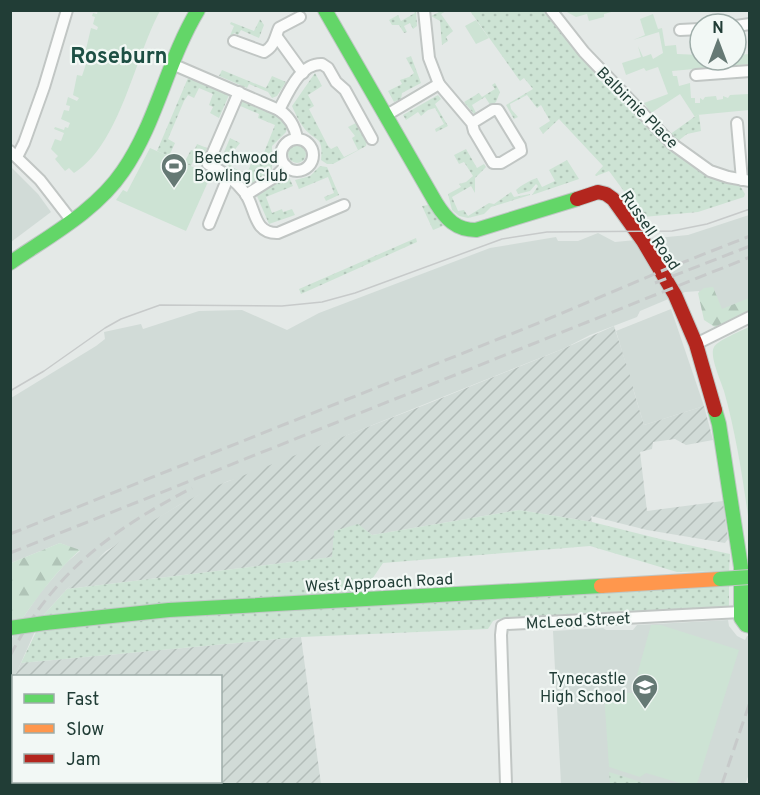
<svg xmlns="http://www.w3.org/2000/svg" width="760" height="795" font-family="Overpass,sans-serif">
	<defs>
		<pattern id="industrial-furrows" width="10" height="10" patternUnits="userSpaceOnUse" patternTransform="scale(1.5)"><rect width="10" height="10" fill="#d1dbd7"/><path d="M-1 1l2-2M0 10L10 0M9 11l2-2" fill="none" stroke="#b3bdb9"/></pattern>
		<pattern id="grass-dots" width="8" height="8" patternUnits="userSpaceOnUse" patternTransform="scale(1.5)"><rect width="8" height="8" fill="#cde3d4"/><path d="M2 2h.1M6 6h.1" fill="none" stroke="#b0c4b7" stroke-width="1.8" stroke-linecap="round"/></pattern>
		<pattern id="forest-firs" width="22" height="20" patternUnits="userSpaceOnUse" patternTransform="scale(1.5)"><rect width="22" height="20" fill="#cde3d4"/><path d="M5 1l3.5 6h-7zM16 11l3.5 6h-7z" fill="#b0c4b7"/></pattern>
	</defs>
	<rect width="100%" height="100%" fill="#e4e9e7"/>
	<g fill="#d1dbd7">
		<path d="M10 166 38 194 51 212 11 242Z"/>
		<path d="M749 215V309L710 315 699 291 685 292 640 311 637 317 590 335 565 348 240 478 228 481 179 505 106 551 67 589 41 618 11 685V640L20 622 40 593 66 563 80 551 60 543 11 563V398L96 346 105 339 104 332 141 324 143 329 199 311 242 310 287 330 319 313 490 248 556 237 558 241H578L598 233 615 242 688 235Z"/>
		<path d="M671 309 704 406 644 425 616 331Z"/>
		<path d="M728 620 729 626 737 636 745 640 747 636H749L750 772 745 784H561L553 631 603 628 606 630H633L637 625Z"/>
	</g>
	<g fill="url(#industrial-furrows)">
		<path d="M614 326 632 382 634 392 644 425 704 406 713 440 686 445 675 439 653 442 652 449 640 452 647 511 723 501 728 539 725 543 647 530 591 516 592 522 519 510 372 535 358 525 334 531 333 557 67 589 87 567 126 537 179 505 216 486 427 404 565 348Z"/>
		<path d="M301 637 321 784H11L10 685 13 679 14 782H220V676H15L21 663Z"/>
	</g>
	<g fill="url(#grass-dots)">
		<path d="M414 11H416L417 26 413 29 410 23 404 26 407 32 404 33 399 25H392L389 20 398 15 401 21 415 13Z"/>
		<path d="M441 11H446L441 14 453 31 446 37 448 41 442 45 440 21 431 16Z"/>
		<path d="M470 11H543L601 81 642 120 711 175 739 184 745 194 744 197 698 212 643 217 609 171 596 176 595 175 603 166 559 119 543 134 539 128 550 121 541 105 537 108 527 95 510 104 511 109 518 117 514 119 506 105 533 89 524 78 520 81Z"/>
		<path d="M260 19 264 25 259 38 241 30 238 35 234 33 231 39 229 38 234 26 230 24 231 22 254 31Z"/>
		<path d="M411 56 421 83 402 93 401 99 394 102 388 91 402 84 400 80 409 77 414 73 406 58Z"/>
		<path d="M222 70 266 88 272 76 286 82 277 96 272 98 268 92 249 84 247 88 219 76Z"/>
		<path d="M315 73 322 86 308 95 314 106 309 109 328 146 331 149 337 146 344 157 358 150 352 138 355 136 348 127 356 123 367 141 366 146 333 164H327L321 160C324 135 315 142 304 128 299 122 295 113 292 106Z"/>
		<path d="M188 78 229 95 219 118 210 113 213 107 209 105 213 94 199 88 194 98 188 95 184 101 168 139 175 143 170 154 185 161 191 150 194 151 197 144 207 148 203 158 196 155 191 166 157 151Z"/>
		<path d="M495 83 500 92 496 102 491 106 485 97 472 105 476 113 474 114 464 102 479 93 482 97 495 89 492 85Z"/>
		<path d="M438 95 441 99 435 104 448 126 436 132 435 129 444 124 435 108 428 110 421 116 418 112 406 120 403 115Z"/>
		<path d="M240 99 280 116 287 128 286 132 272 146V170L253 183 247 182 228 167 229 163 222 161 220 164 216 159 217 155 222 157 230 138 240 143 233 152 236 154 231 167 247 173 252 162 259 165 275 125 258 118 259 114 238 105Z"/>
		<path d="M697 115H699L701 131 687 134 678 141 669 135Z"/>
		<circle cx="297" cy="154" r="9"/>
		<path d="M466 149 477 168 484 164 486 167 475 178V193L471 186 452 197 458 211 464 210 468 216 489 203 494 204 511 192 514 197 530 194V195L491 207 484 214 468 218 459 216 452 210 448 194 461 187 459 184 466 182 473 176 464 162 459 164 454 155Z"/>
		<path d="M567 160 579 179 532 195 538 186 536 184 530 191 518 194 516 190C520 186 532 179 537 178L542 187 555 181 549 170Z"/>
		<path d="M320 166 327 167 339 195 326 201 324 197 334 193 328 177 299 189 295 180 310 176Z"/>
		<path d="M288 175 293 186 266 197 272 213 282 209 283 212 292 209 295 215 269 224 257 196Z"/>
		<path d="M428 205 434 208 443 226 433 230 422 206Z"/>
		<path d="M416 238 417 242 301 294 299 289Z"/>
		<path d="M519 510 592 522 660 539 730 554 729 571 677 572 590 546 383 563 364 591 122 607 41 618 67 589 332 557 334 531 358 524 372 535Z"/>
		<path d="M729 584V607L498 619 493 621 488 629 301 637 21 663 37 630 190 615Z"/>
		<path d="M609 772 644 783V784H610Z"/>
	</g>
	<g fill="url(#forest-firs)">
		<path d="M713 287 722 309 749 298V313L718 329 704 320 698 293 704 288Z"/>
		<path d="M60 543 80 550C56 571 38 596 20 622L11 623V563Z"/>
	</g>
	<g fill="#cde3d4">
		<path d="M98 10 160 11C135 56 120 145 74 173L69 168 65 171 55 159 58 156 51 149 55 139 61 141 64 133 54 129 55 127 64 130 65 127 68 128 70 123 61 119 64 110 69 111 70 106 66 105 68 97 77 101 79 98 73 95 77 75 82 76 86 64 83 62 91 28 97 30 98 27 93 24 95 17 92 16 93 13 97 14Z"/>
		<path d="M565 11V10L615 11 604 14V17L589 21 587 14 576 17Z"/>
		<path d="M653 14 658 29 662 28 665 46 676 45 677 54 700 55V60H736V53L739 55 749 54V64L672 71 673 76H677L679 86 690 83 691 98H695V103H700V98L703 100 705 97 716 96 717 100 723 99V96L728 98 730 95 749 94V110L697 115 695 117 680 94 651 113 644 103 668 94 658 67 646 71 644 68 626 75 622 63 641 57 638 46 643 57 651 54 653 59 663 53 659 32 633 40 645 35 640 19Z"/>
		<path d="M476 20 489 38 476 44 465 26Z"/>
		<path d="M150 148 211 175 186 231 116 200 123 190 127 192Z"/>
		<path d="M749 327V523C743 479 736 434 724 391 721 381 709 356 714 347 718 340 741 331 749 327Z"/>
		<path d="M651 625H661L739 650 697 784H683L646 773 640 777 609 767 604 693H632Z"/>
	</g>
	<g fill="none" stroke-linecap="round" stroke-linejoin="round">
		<g stroke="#c1c6c4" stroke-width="14">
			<g id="street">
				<path d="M424 10 429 58 439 84"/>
				<path d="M551 10 584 52 671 143 710 171 728 177 750 181"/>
				<path d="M736 26 750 24"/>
				<path d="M680 30 700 29"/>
				<path d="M277 37 303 73"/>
				<path d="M234 41 264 52C275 46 275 37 279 28L300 17"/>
				<path d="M172 64 279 110C290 117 295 126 297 139"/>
				<path d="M696 75 750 71"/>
				<path d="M239 92 208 164C223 172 234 179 245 193 256 208 253 234 278 233L344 205"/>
				<path d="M279 110C288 93 300 63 322 64L328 68 336 82 345 90 372 139"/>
				<path d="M385 116 439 84 472 123 474 131 493 163H501L521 151 520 146 498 110H493L472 123"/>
				<path d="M737 123 742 180"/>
				<circle cx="297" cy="155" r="16"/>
				<path d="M10 151 40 180 71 220"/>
				<path d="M17 157 24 143 44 87 67 10"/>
				<path d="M246 195 276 176 286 166"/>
				<path d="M209 224 229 175"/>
				<path d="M696 344 750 317"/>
				<path d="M506 784 501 635 502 626 506 624 741 612"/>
			</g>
		</g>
		<g stroke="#bfc7c4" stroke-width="16">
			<g id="fast">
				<path d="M325 10 436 203C446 219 456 230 476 230L577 199"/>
				<path d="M10 263C49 236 96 211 123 171 157 122 167 61 198 10"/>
				<path d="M715 410 719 424 741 567V618L746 625 750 626"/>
				<path d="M45 623 169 610 601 586"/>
			</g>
		</g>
		<g stroke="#bfc7c4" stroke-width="16">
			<path id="slow" d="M601 586 720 579"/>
		</g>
		<g stroke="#bfc7c4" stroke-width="16">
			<path id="jam" d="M577 199 598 192 606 194 613 199 643 241 675 295 696 344 715 410"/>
		</g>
		<use href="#street" stroke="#fbfcfb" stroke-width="10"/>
		<use href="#fast" stroke="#63d668" stroke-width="14"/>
		<use href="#slow" stroke="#ff974d" stroke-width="14"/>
		<use href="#jam" stroke="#b3261e" stroke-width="14"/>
		<path stroke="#c7caca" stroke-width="1.5" d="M10 391 44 371 105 328 121 319 160 305 282 306 322 302 355 293 502 239 547 232 672 231 707 224 750 209"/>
		<g stroke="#c7caca" stroke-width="3" stroke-dasharray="12 6" stroke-linecap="butt">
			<path d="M655 283 750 246"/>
			<path d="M10 534 541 322 671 267 750 236"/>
			<path d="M10 553 750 257"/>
			<path d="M10 656C53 573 111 530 192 488"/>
			<path d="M722 784 750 702"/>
		</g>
		<g stroke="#bfc7c4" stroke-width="16" stroke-linecap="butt">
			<g id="fast-bridge">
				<path d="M720 579 750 577"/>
				<path d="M10 628 45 623"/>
			</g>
		</g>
		<use href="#fast-bridge" stroke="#63d668" stroke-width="14"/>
	</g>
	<defs>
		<g id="stadium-pin" transform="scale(1.35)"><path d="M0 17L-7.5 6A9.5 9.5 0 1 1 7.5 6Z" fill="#657974" stroke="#f2f8f5"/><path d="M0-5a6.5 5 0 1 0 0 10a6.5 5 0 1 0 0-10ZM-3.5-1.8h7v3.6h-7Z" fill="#fff"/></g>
		<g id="school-pin" transform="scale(1.35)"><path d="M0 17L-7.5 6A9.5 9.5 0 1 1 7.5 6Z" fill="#657974" stroke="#f2f8f5"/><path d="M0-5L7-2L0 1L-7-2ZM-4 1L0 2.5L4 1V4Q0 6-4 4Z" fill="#fff"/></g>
	</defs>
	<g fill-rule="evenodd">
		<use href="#stadium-pin" x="174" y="166"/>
		<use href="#school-pin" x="645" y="687"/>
	</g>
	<g text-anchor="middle" stroke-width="4.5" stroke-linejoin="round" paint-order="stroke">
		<g font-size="16" fill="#213d36" stroke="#f2f8f5">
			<text transform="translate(638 107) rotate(45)" y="6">Balbirnie Place</text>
			<text transform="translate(651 230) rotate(56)" y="6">Russell Road</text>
			<text transform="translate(379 582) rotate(-3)" y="6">West Approach Road</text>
			<text transform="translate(578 620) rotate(-3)" y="6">McLeod Street</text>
		</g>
		<g font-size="16" fill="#213d36" stroke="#f2f8f5" text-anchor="start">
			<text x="194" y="163">Beechwood<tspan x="194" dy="18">Bowling Club</tspan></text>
			<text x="626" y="684" text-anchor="end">Tynecastle<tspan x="626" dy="18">High School</tspan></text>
		</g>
		<g font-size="22" font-weight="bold" fill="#1d4f44" stroke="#f2f8f5">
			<text x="119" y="63">Roseburn</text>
		</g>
	</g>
	<rect width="760" height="795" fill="none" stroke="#213d36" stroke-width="24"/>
	<rect x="12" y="675" width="210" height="108" fill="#f2f8f5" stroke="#9eada9" stroke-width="1.5"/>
	<rect x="24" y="694" width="30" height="9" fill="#63d668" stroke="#9eada9" stroke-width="1.5"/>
	<text x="66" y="705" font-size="18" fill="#213d36">Fast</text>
	<rect x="24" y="724" width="30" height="9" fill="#ff974d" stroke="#9eada9" stroke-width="1.5"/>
	<text x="66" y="735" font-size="18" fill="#213d36">Slow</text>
	<rect x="24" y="754" width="30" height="9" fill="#b3261e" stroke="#9eada9" stroke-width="1.5"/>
	<text x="66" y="765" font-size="18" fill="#213d36">Jam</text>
	<g transform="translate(718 42)"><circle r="28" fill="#f2f8f5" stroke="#9eada9" stroke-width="1.5"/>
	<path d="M0-4.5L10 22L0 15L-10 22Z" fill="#657974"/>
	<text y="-9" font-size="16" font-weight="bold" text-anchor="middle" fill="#213d36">N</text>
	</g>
</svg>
